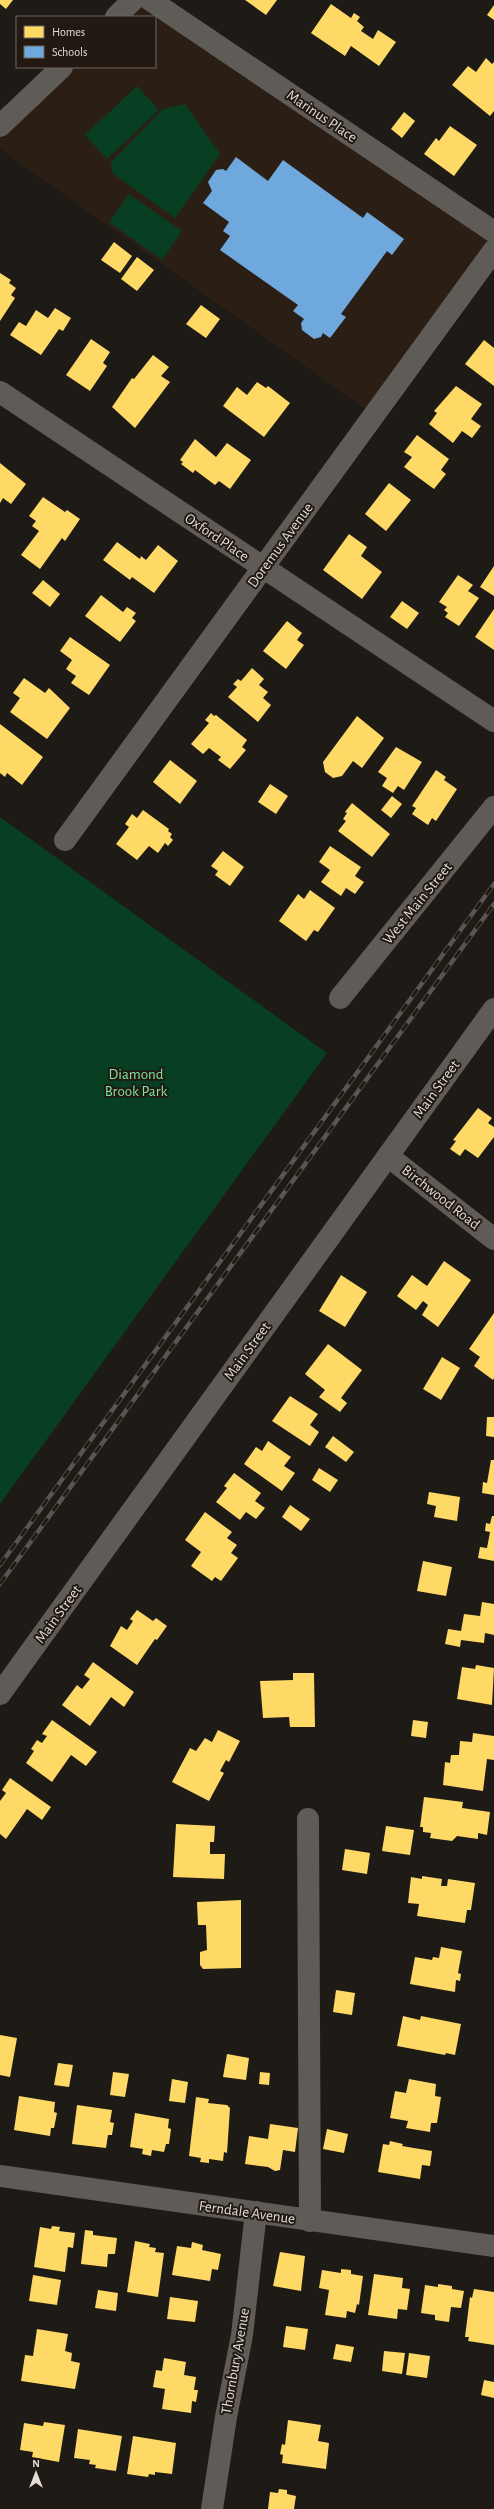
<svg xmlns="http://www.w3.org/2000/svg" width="494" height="2509" font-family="'Alegreya Sans',sans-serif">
	<rect width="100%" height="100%" fill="#1e1a16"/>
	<path fill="#2b1e15" d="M133 0 494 232 374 415 0 149V126L62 67H155V17H116Z"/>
	<g fill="#083e21">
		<path d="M137 86 159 110 107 159 85 135Z"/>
		<path d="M185 104 220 154 175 218 112 173 111 162 163 109Z"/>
		<path d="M129 194 182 231 162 260 109 222Z"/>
		<path d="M0 817 327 1053 0 1504Z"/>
	</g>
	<g fill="#ffd966">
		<path d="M0 0H13L6 9 0 4Z"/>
		<path d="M245 0H277L266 15Z"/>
		<path d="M331 4 351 18 354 13 360 17 357 21 364 27 361 31 373 39 378 30 396 42 379 66 351 46 345 56 311 33Z"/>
		<path d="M494 5V20L487 15Z"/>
		<path d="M486 58 492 64 494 62V111L490 116 452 85 468 66 476 72Z"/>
		<path d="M404 112 415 121 402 138 391 129Z"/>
		<path d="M450 126 477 145 454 176 424 154 436 138 439 141Z"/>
		<path d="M114 242 132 256 120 273 101 260Z"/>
		<path d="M137 257 154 270 137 291 121 279Z"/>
		<path d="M0 273 11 280 9 283 16 288 11 295 15 298 0 321Z"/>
		<path d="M201 305 220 319 206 338 186 324Z"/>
		<path d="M55 308 71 318 63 331 59 329 41 355 10 335 19 322 26 326 36 310 48 318Z"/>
		<path d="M91 339 110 352 103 363 107 366 90 391 66 375Z"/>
		<path d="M484 340 494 348V386L465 364Z"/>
		<path d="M153 355 169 367 161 376 170 382 135 428 112 407 132 378 134 379Z"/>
		<path d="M257 382 266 388 268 386 290 403 264 437 223 406 237 387 247 395Z"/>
		<path d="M456 386 482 404 471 419 481 426 472 438 462 431 453 443 429 424 437 413 434 411Z"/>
		<path d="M417 435 449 459 441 470 446 474 434 489 404 467 412 457 404 452Z"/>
		<path d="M195 439 216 457 227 443 251 460 230 489 219 481 215 485 195 470 193 473 181 464 183 462 180 460Z"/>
		<path d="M0 463 26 484 11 504 3 498 0 503Z"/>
		<path d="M389 483 411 500 386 531 365 514Z"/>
		<path d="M43 497 65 512 67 510 80 519 65 541 62 538 40 569 21 555 39 531 32 526 36 521 29 516Z"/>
		<path d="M349 534 367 547 361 556 382 572 362 599 323 570Z"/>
		<path d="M117 542 140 559 141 556 146 560 158 545 178 561 154 593 132 577 130 580 103 560Z"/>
		<path d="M494 566V596L480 587Z"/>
		<path d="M458 575 473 585 468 591 479 598 459 626 445 617 448 613 444 610 447 607 439 602Z"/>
		<path d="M43 580 60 594 50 607 32 593Z"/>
		<path d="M101 595 123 612 127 607 136 613 132 618 136 621 120 642 85 616Z"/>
		<path d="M402 601 419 613 407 629 390 617Z"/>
		<path d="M494 609V650L475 637Z"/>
		<path d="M287 621 302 633 297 640 304 645 286 669 263 651Z"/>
		<path d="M70 637 110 665 89 695 71 683 76 676 66 669 72 660 60 651Z"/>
		<path d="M252 668 264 679 259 685 268 692 263 698 271 705 258 722 228 697 237 687 233 684 238 679 241 681Z"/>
		<path d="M24 678 45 693 49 688 70 708 47 739 10 712 20 698 13 693Z"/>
		<path d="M211 713 214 716 216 715 247 740 242 747 246 750 230 769 218 760 221 757 209 748 203 754 191 744 209 723 205 720Z"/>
		<path d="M357 716 384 738 362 768 353 761 342 776 333 778 325 772 323 762Z"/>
		<path d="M0 724 43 757 22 785 7 773 5 777 0 773Z"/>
		<path d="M396 747 422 762 404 790 398 786 393 793 382 786 387 778 378 772Z"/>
		<path d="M170 760 197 781 180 804 153 782Z"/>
		<path d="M436 770 446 777 444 780 457 789 436 821 432 818 428 825 412 814 416 808 412 806Z"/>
		<path d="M270 784 288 796 276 814 258 802Z"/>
		<path d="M392 796 402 804 391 818 381 810Z"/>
		<path d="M352 803 390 834 372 857 338 831 346 821 343 819 347 813 345 812Z"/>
		<path d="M143 810 169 829 168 831 172 834 170 837 173 840 168 846 165 843 158 853 149 846 137 860 116 844 129 827 125 824 132 814 137 818Z"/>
		<path d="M330 846 361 867 355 876 364 882 355 894 346 888 341 896 321 882 330 870 319 862Z"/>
		<path d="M223 851 244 867 230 886 215 875 218 871 211 866Z"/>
		<path d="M310 890 335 908 318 932 314 930 306 941 279 921 298 894 304 899Z"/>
		<path d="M478 1108 492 1118 488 1123 494 1127V1137L478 1158 465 1149 460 1156 450 1149 456 1141 453 1140Z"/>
		<path d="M444 1261 471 1280 438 1327 422 1315 428 1305 423 1301 416 1310 397 1296 412 1275 427 1286Z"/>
		<path d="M341 1275 367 1292 345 1327 319 1311Z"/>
		<path d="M494 1313V1378L493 1380 474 1366 480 1357 469 1349Z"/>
		<path d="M328 1344 362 1370 341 1398 347 1403 340 1412 319 1397 325 1390 305 1374Z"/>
		<path d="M442 1357 460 1368 441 1400 423 1389Z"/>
		<path d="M290 1396 318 1414 310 1425 319 1432 310 1446 272 1421Z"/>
		<path d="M487 1417H494V1437L486 1436Z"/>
		<path d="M333 1436 354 1452 346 1462 325 1447Z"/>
		<path d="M268 1441 291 1457 284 1466 295 1473 282 1491 244 1464 256 1447 262 1451Z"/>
		<path d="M491 1460H494V1495L482 1493 483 1482 487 1483Z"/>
		<path d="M319 1468 338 1480 330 1492 312 1480Z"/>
		<path d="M234 1473 261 1493 255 1501 265 1508 256 1519 246 1512 240 1520 216 1502 227 1488 224 1486Z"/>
		<path d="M429 1492 460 1497 457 1521 434 1517 436 1506 427 1504Z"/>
		<path d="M290 1505 310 1519 301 1531 282 1517Z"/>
		<path d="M205 1512 232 1532 227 1538 237 1545 231 1553 238 1558 221 1581 215 1577 212 1581 191 1566 201 1552 185 1540Z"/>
		<path d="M492 1516H494V1561L478 1558 480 1547 487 1548 490 1532 485 1531 486 1523 490 1524Z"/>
		<path d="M423 1561 452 1567 446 1596 417 1591Z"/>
		<path d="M482 1602 494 1604V1635L485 1633 484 1643 461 1640 460 1647 445 1644 448 1629 461 1631 464 1614 480 1616Z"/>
		<path d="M137 1610 153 1621 156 1618 167 1626 157 1640 155 1639 137 1665 110 1646 121 1626 127 1630 133 1621 130 1619Z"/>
		<path d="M93 1662 134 1692 124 1707 111 1697 90 1726 62 1705 77 1685 82 1689 90 1679 84 1675Z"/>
		<path d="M476 1665 494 1668 492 1705 457 1699 462 1667 475 1669Z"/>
		<path d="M293 1673H314L315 1727H290L289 1717 263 1718 260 1681 293 1680Z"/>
		<path d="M52 1720 97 1752 86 1766 71 1755 52 1782 26 1763 34 1751 31 1749 37 1740 42 1743 47 1736 42 1734Z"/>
		<path d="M413 1720 428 1722 426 1738 411 1736Z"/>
		<path d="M218 1730 240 1741 229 1762 226 1760 220 1771 224 1773 209 1801 172 1782 190 1748 196 1751 205 1738 212 1742Z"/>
		<path d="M473 1733 494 1736V1760L487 1759 483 1791 443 1785 445 1762 450 1763 451 1755H459L460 1741 472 1742Z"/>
		<path d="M10 1778 51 1807 42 1820 27 1809 6 1839 0 1834V1801L6 1793 2 1790Z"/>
		<path d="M424 1797 463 1802 462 1808 490 1812 487 1835 478 1833V1839L457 1836 452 1841 430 1838 431 1833 423 1832V1827H420Z"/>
		<path d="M176 1824 215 1826 214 1842H210V1854H225L224 1879 173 1877Z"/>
		<path d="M386 1826 414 1830 410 1855 382 1851Z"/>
		<path d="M345 1849 370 1853 367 1874 342 1870Z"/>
		<path d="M422 1876 442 1879 441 1886H447L448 1879 475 1883 471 1910H467L465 1923 417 1916 419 1904 408 1903 411 1877 422 1879Z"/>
		<path d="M241 1900V1968L203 1969 200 1965V1952L207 1950 206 1925H198L197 1902Z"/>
		<path d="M441 1947 462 1951 458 1973 461 1974 460 1981 456 1980 455 1992 410 1984 415 1957 432 1960 433 1957 439 1958Z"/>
		<path d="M336 1990 355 1993 352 2015 333 2012Z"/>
		<path d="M403 2016 420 2020 421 2016 461 2024 455 2055 446 2053 445 2055 397 2046Z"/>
		<path d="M0 2035 17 2038 10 2077 0 2075Z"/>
		<path d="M227 2054 249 2058 246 2080 223 2077Z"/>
		<path d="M58 2063 73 2065 69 2087 54 2085Z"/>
		<path d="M113 2072 129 2074 125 2097 110 2095Z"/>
		<path d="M260 2072 270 2073 269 2085 259 2084Z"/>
		<path d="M172 2079 188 2082 185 2103 169 2101Z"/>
		<path d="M409 2079 436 2084 435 2096 441 2097 437 2123H431L430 2132 406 2128 408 2121 390 2118 395 2091 406 2093Z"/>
		<path d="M19 2096 55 2102 54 2112 57 2113 54 2128H51L50 2136 14 2130Z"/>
		<path d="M196 2097 209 2099 208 2103 227 2105 230 2108 227 2153 224 2152 223 2161 209 2159V2163L200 2162 201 2158 189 2156Z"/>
		<path d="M77 2105 112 2110 110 2122 114 2123 112 2135H108L106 2148 72 2144Z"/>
		<path d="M135 2113 169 2119 168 2128 171 2129 169 2144H166L164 2152 152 2150 151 2156 142 2154 143 2149 130 2147Z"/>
		<path d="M270 2124 298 2128 295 2152 283 2150 280 2170 275 2171 268 2167 245 2164 249 2136 268 2139Z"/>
		<path d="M327 2129 348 2134 344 2153 323 2149Z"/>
		<path d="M390 2141 403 2144 402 2146 432 2151 430 2166 422 2165 420 2179 378 2172 383 2144 389 2145Z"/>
		<path d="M52 2226 60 2227 59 2231 75 2233 73 2248 68 2247 65 2272 34 2267 40 2227 51 2229Z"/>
		<path d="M85 2230 93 2231V2235L117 2238 115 2254H108L107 2267 81 2264Z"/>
		<path d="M135 2241 150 2244 149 2247 156 2248 155 2252 164 2253 158 2297 127 2292Z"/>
		<path d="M192 2242 203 2245 202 2250 221 2254 218 2270 212 2269 210 2281 172 2275 177 2246 191 2248Z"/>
		<path d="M280 2252 305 2256 301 2291 273 2286Z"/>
		<path d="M341 2269 351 2270V2274L363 2276 359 2305 357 2304 355 2313 347 2311 346 2318 325 2315 329 2290 319 2288 322 2270 341 2273Z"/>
		<path d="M374 2274 403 2278 402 2288 410 2289 407 2310 398 2309 397 2319 368 2315Z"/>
		<path d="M33 2275 61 2280 57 2305 29 2301Z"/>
		<path d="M438 2284 452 2286V2289L464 2291 461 2308 451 2307 449 2322 435 2320V2315L421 2313 425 2285 438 2287Z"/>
		<path d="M474 2289 494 2292V2345L468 2341 469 2337H465L470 2297 472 2298Z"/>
		<path d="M98 2290 118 2293 116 2311 95 2308Z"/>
		<path d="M170 2297 198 2301 195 2322 167 2319Z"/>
		<path d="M286 2326 308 2329 305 2350 283 2347Z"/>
		<path d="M37 2329 68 2334 65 2351 72 2353 71 2361 80 2363 75 2389 21 2381 25 2355 33 2356Z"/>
		<path d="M336 2344 354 2347 351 2362 333 2359Z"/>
		<path d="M384 2351 405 2353 402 2374 382 2371Z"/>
		<path d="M409 2353 430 2356 427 2378 406 2375Z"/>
		<path d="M164 2358 186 2362 184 2375 196 2377 194 2390H198L196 2402 192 2401 191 2413 162 2409 165 2389 153 2387 156 2370 162 2371Z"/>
		<path d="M484 2380 494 2382V2398L481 2395Z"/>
		<path d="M288 2420 321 2425 318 2441 329 2443 326 2469 282 2463 283 2455 280 2454 282 2444 285 2445Z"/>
		<path d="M44 2422 65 2425 59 2462 32 2457 33 2452 20 2450 24 2423 43 2426Z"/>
		<path d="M78 2429 122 2436 116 2471 95 2468 96 2465 89 2464 90 2460 74 2458Z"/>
		<path d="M133 2436 176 2443 172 2474 155 2472V2475L149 2474 148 2477 127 2474Z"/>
		<path d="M279 2489 287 2490V2494L296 2496 294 2509H268L270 2492 278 2493Z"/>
	</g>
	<path fill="#6fa8dc" d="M236 157 268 181 283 160 363 218 367 212 404 239 392 255 387 251 341 314 346 317 330 338 323 333 321 337 314 339 302 330 301 323 304 319 293 311 298 305 220 250 230 236 223 231 229 222 203 203 212 191 208 182 216 170 223 169 226 171Z"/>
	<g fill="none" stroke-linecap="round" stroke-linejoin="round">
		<g stroke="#5f5b57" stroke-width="22">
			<path d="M150 0 494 232"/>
			<path d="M116 17 133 0"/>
			<path d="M0 126 62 67"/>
			<path d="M0 392 494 721"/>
			<path d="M65 840 494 250"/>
			<path d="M340 998 494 807"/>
			<path d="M388 1156 494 1239"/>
			<path d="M0 1694 494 1009"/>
			<path d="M308 1819 310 2221"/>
			<path d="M0 2176 494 2246"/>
			<path d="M212 2509 226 2417 242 2335 256 2212"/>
		</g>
		<g stroke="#595652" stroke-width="4.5">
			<g id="rail">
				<path d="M0 1565 494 884"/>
				<path d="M0 1584 494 904"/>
			</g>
		</g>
		<use href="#rail" stroke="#221912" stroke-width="3" stroke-dasharray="9" stroke-linecap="butt"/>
	</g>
	<g text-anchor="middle" stroke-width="4" stroke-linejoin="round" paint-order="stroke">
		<g font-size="15" fill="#e2dbd7" stroke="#221912">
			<text transform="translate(322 116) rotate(34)" y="5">Marinus Place</text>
			<text transform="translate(217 537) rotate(34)" y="5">Oxford Place</text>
			<text transform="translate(280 545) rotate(-54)" y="5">Doremus Avenue</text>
			<text transform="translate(417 903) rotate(-51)" y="5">West Main Street</text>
			<text transform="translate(436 1089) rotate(-54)" y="5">Main Street</text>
			<text transform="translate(441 1197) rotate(38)" y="5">Birchwood Road</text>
			<text transform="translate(247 1351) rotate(-54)" y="5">Main Street</text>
			<text transform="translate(58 1614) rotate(-54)" y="5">Main Street</text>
			<text transform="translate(247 2212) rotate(8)" y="5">Ferndale Avenue</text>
			<text transform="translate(235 2361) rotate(-80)" y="5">Thornbury Avenue</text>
		</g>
		<g font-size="15" fill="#7fe5a3" stroke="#221912">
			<text x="136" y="1079">Diamond<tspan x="136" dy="17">Brook Park</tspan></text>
		</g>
	</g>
	<rect x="16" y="16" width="140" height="52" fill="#221912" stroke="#6f6761"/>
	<rect x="24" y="26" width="20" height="12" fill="#ffd966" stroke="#6f6761"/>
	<text x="52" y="36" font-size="12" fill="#e2dbd7">Homes</text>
	<rect x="24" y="46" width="20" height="12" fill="#6fa8dc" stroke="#6f6761"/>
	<text x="52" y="56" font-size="12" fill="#e2dbd7">Schools</text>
	<g transform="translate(36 2473)" stroke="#221912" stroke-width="3" paint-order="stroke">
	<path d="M0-3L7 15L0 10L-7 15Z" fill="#e2dbd7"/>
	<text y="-6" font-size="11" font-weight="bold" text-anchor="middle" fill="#e2dbd7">N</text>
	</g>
</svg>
